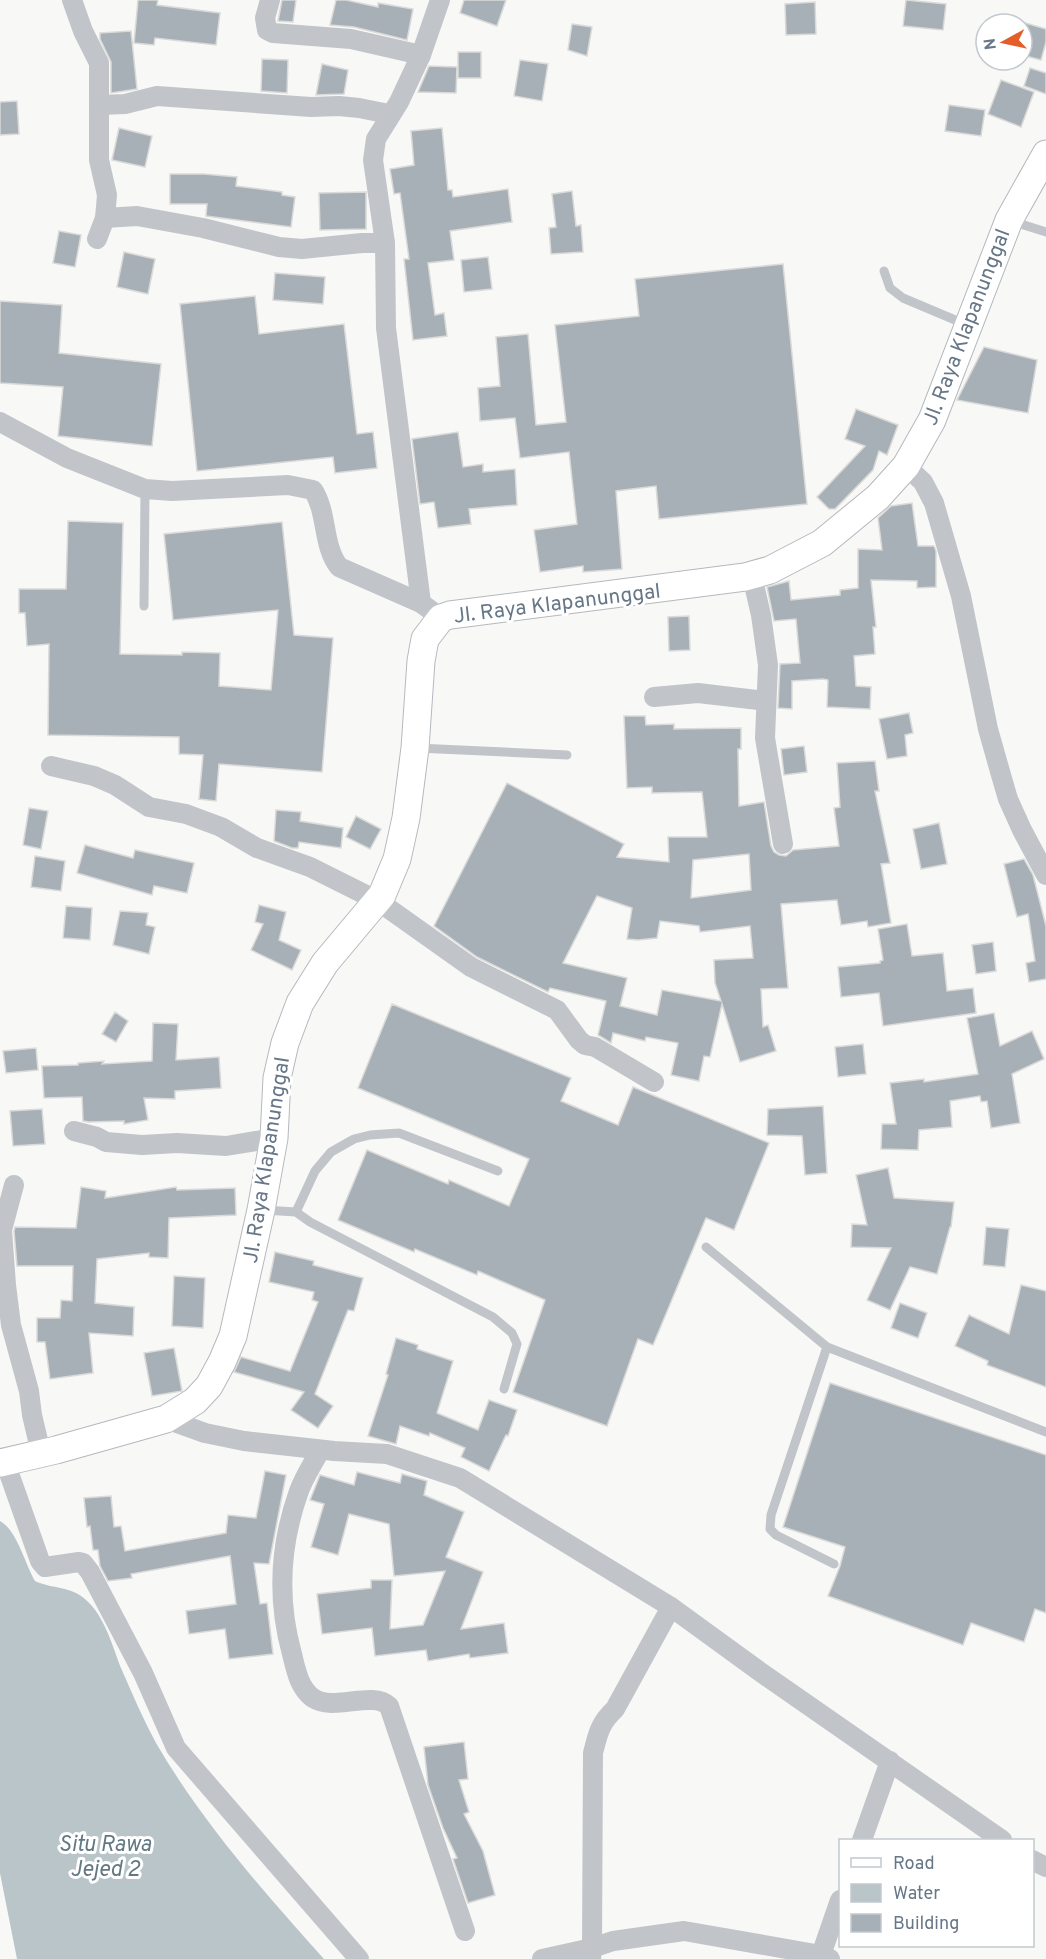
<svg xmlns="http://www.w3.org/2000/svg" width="1046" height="1959" font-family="Overpass,sans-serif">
	<rect width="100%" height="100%" fill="#f8f8f6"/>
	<path fill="#bac5ca" d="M0 1521C17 1530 25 1564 35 1581 52 1589 72 1586 86 1600 105 1617 112 1645 121 1668 132 1693 143 1719 156 1743 202 1822 263 1891 324 1959H17L0 1873Z"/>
	<g fill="#a8b0b7" stroke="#dadad8" stroke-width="1.5" fill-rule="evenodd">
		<path d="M138 0H158L157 5 220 13 216 45 155 38 154 45 134 43Z"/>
		<path d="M282 0H296L293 22 278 21Z"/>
		<path d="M336 0H346L378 7V3L413 9 407 40 354 27 330 25Z"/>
		<path d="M464 0H506L497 26 460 13Z"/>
		<path d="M906 0 946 4 943 30 903 26Z"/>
		<path d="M815 2 816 34 786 35 785 4Z"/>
		<path d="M1022 22 1046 29V42L1041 60 1022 55Z"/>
		<path d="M572 24 592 27 587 56 568 50Z"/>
		<path d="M131 31 137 89 111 93V62L100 39V33Z"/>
		<rect x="458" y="52" width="23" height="26"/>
		<path d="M262 59 288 60 287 93 261 91Z"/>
		<path d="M520 60 548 64 542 101 514 96Z"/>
		<path d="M322 64 348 70 344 94 316 95Z"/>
		<path d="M429 66 457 67 456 93 418 92Z"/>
		<path d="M1030 68 1046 73V94L1024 86Z"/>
		<path d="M1001 80 1034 92 1021 127 988 114Z"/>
		<path d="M17 101 19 134 0 135V102Z"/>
		<path d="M949 105 985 110 981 136 945 131Z"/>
		<path d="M119 128 152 136 145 167 112 160Z"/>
		<path d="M442 128 448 190H452L453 197 508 189 512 222 450 231 454 260 428 263 435 315 444 313 447 336 413 340 404 259H409L400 193 394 194 390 169 414 165 411 131Z"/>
		<path d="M170 174H204L237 177 236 186 282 192V195L295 197 291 227 206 216 207 204H170Z"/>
		<path d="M572 191 576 226 581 225 583 252 551 254 549 228 556 227 552 194Z"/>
		<path d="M366 192V229L320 230 319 193Z"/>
		<path d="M59 231 81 235 75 267 53 263Z"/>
		<path d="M124 252 155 259 148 294 117 287Z"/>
		<path d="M488 257 492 289 464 292 461 260Z"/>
		<path d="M783 264 807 504 659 519 656 486 616 491 622 569 583 572V566L540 572 534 530 577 524 569 452 520 458 515 418 480 421 478 388 500 386 496 337 528 334 536 425 566 422 555 325 639 316 635 279Z"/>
		<path d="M275 273 325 277 323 304 273 300Z"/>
		<path d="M255 296 259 334 344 324 357 434 373 432 377 468 335 473 333 457 197 471 180 304Z"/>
		<path d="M0 301 62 305 59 353 161 364 152 446 58 436 63 387 0 383Z"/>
		<path d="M984 347 1037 360 1028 413 957 400Z"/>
		<path d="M856 409 898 425 887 455 879 451 873 470 835 509H829L817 497 865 446 845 439Z"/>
		<path d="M458 432 463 467 483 464V472L515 469 517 505 469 509 471 524 438 528 434 502 420 504 412 439Z"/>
		<path d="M912 503 918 546H934L936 551V587L917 588V581L871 580 876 627H873L875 654 854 656 856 686 871 687 870 709 827 707 828 680 823 679 792 681V709L778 708 780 664 800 663 796 619 774 621 767 587 789 581 791 600 840 595V590L858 588V549L882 550 878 518 891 506Z"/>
		<path d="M68 521 123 523 120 654 182 655V652L220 653 219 686 271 690 278 610 173 620 164 534 282 522 294 635 333 638 322 772 219 764 216 801 199 799 203 755 179 754V737L48 735 49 644 27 646 25 613H19V589H66Z"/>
		<path d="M689 616 690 650 669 651 668 617Z"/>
		<path d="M909 713 913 733 905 735 907 756 887 759 879 719Z"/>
		<path d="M624 716H645L646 725 674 724V729L741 728V749H738L739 806 764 802 771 846 774 852 779 855 786 856 793 850 839 846 834 808 840 807 837 763 875 761 879 791H875L890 863 881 864 891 923 868 927 867 921 841 925 837 900 781 904 788 988 761 989 763 1027 768 1025 776 1051 740 1062 722 1004 710 1057 704 1056 699 1081 671 1075 678 1043 646 1037 645 1041 613 1033 611 1043 598 1035 606 1001 550 988 548 992 477 957 434 926 507 783 624 844 617 857 669 862 668 837H707L702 792 652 793V787L627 788ZM749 854 751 890 691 898 693 860ZM597 896 632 908 627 939 638 940 657 938 660 921 699 926 700 932 750 926 753 958 714 960 715 983 721 1001 662 990 657 1015 620 1006 627 978 563 963Z"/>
		<path d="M804 746 807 772 784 775 781 749Z"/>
		<path d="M29 808 48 811 41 849 23 845Z"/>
		<path d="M276 810 301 812 300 821 343 828 341 848 299 842 298 848H292L274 841Z"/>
		<path d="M356 816 381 829 370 849 346 837Z"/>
		<path d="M939 823 947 864 921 869 913 829Z"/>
		<path d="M85 845 133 858 135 850 194 863 187 893 154 886 152 895 77 873Z"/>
		<path d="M35 856 65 861 61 891 31 887Z"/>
		<path d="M1024 859 1033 875 1046 926V979L1029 982 1026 963 1035 961 1028 914 1017 917 1004 864Z"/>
		<path d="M259 905 286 912 279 940 301 950 292 970 251 950 263 924 255 922Z"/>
		<path d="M66 906 92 908 90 940 63 938Z"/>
		<path d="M120 911 148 913 146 925 155 927 149 954 113 945Z"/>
		<path d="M907 924 912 956 943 953 947 991 973 988 976 1013 883 1026 879 993 841 997 838 967 880 963V961L883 960 878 929Z"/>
		<path d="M993 942 996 971 976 974 972 945Z"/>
		<path d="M392 1004 571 1078 561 1101 618 1125 633 1087 769 1143 734 1230 706 1218 653 1345 638 1339 607 1426 513 1392 545 1300 478 1271 477 1275 415 1249 414 1252 338 1220 367 1150 448 1184 449 1180 509 1206 529 1159 358 1088Z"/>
		<path d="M115 1012 128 1021 116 1042 102 1034Z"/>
		<path d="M994 1013 1000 1046 1032 1031 1044 1059 1012 1074 1020 1123 991 1128 987 1101 981 1102 980 1096 950 1101 952 1127 919 1130 918 1150 881 1149 882 1124H896L890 1083 924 1079V1082L978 1074 967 1018Z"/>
		<path d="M153 1023 178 1024 176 1060 219 1057 221 1088 175 1091V1099L144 1098 148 1120 124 1124V1121L89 1122 83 1121 82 1097 44 1098 42 1066 78 1065V1063L104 1061 102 1064 152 1061Z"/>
		<path d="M863 1044 866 1074 838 1077 835 1047Z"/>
		<path d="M36 1048 38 1070 6 1073 3 1051Z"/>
		<path d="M823 1106 827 1173 805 1175 802 1136 767 1135 768 1109Z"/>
		<path d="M42 1109 45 1144 13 1146 10 1111Z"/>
		<path d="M888 1168 894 1198 954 1202 951 1227H950L937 1274 910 1267 890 1310 867 1300 891 1248 851 1247 852 1224 867 1225 856 1175Z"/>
		<path d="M81 1187 106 1191 105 1198 176 1187 177 1190 235 1188 236 1215 169 1218 168 1258 149 1257V1253L97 1259 95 1303 134 1307 133 1336 89 1333 93 1373 50 1379 45 1342H37V1318H60L61 1300 72 1301 73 1266H17L14 1231 15 1227 76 1228Z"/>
		<path d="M986 1227 1009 1229 1005 1267 983 1265Z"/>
		<path d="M275 1252 314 1261 313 1265 363 1278 354 1311 348 1310 315 1394 333 1406 318 1428 291 1410 304 1392 234 1372 241 1357 290 1371 318 1302 312 1300 314 1292 269 1282Z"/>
		<path d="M174 1276 205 1278 203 1328 172 1326Z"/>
		<path d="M1021 1285 1046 1291V1387L987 1365 988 1361 955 1346 969 1315 1009 1334Z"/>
		<path d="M900 1303 927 1313 918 1338 891 1328Z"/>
		<path d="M396 1338 418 1345 417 1349 453 1361 437 1413 478 1430 489 1400 517 1410 508 1436 506 1435 489 1471 461 1457 465 1448 430 1433 429 1436 400 1426 396 1444 368 1436 388 1375 386 1374Z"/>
		<path d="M174 1348 182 1391 152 1396 144 1353Z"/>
		<path d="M830 1383 1046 1455V1613L1035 1609 1024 1642 971 1623 963 1645 828 1596 840 1566 845 1547 783 1527Z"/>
		<path d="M265 1471 286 1475 269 1564 254 1563 260 1604 267 1603 273 1654 229 1659 225 1629 189 1634 186 1611 236 1604 230 1556 131 1574 132 1578 108 1581 100 1566 98 1550H93L90 1526 87 1527 84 1498 111 1496 114 1527 121 1526 125 1551 226 1533 228 1515 256 1518Z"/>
		<path d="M357 1472 400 1483 402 1474 427 1481 424 1495 464 1512 446 1557 483 1572 461 1629 504 1623 508 1653 470 1658 469 1654 428 1661 426 1650 375 1656 372 1628 322 1634 317 1594 371 1588V1580H392L390 1629 423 1625 445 1571 394 1576 389 1524 349 1514 338 1555 311 1547 324 1504 310 1500 320 1475 354 1485Z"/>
		<path d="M464 1742 468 1779 459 1780 469 1812 464 1814 483 1851 495 1895 468 1903 453 1859 457 1858 443 1828 428 1785 424 1747Z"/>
	</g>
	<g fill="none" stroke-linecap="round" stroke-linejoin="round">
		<g stroke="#b4b9be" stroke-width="29">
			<path id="secondary" d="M0 1463 56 1450 166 1419 195 1401 209 1386 222 1362 233 1336 261 1210 274 1138 277 1078 285 1043 300 1003 325 963 382 895 397 859 406 818 415 748 421 661 425 639 441 618 450 615 745 577 770 570 822 543 878 497 906 466 932 420 1009 220 1046 154"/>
		</g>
		<g stroke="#c1c5ca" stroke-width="9">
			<path d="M1011 221 1046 232"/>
			<path d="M884 271 890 288 903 298 967 325"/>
			<path d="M144 606 145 489"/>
			<path d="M417 748 567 755"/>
			<path d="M264 1210 296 1212 310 1222 493 1317 512 1333 517 1344 504 1389"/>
			<path d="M296 1212 315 1171 331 1152 354 1139 370 1135 399 1133 498 1171"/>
			<path d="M706 1247 827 1347 1046 1432"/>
			<path d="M827 1347 771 1515 770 1529 776 1535 834 1564"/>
		</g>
		<g stroke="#c1c5ca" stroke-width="20">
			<path d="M72 0 83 31 99 63V160L107 195 105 218 97 239"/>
			<path d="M270 0 265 18 267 30 273 33 351 39 421 55"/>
			<path d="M440 0 421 55 399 102 376 139 373 160 385 243 386 328 421 603 441 618"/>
			<path d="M100 105 125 104 157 96 311 107 339 106 359 108 389 114"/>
			<path d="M105 218 137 216 203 228 279 247 302 249 362 243H385"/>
			<path d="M0 422 67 458 145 489 172 491 288 485 313 490C328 513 322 545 339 567L421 603"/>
			<path d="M906 466 923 482 934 503 961 596 988 729 1001 775 1008 799 1022 830 1046 875"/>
			<path d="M752 576 761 615 768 665 765 738 783 844"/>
			<path d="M654 697 698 693 766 701"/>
			<path d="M51 766 94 776 115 785 149 807 186 814 221 827 257 848 310 867 378 901 471 967 557 1010 579 1040 585 1045 595 1047 654 1082"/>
			<path d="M74 1131 97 1137 106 1142 142 1145 177 1143 226 1146 274 1138"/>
			<path d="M14 1185 2 1230 6 1285 11 1325 29 1391 32 1415 41 1453"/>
			<path d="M166 1419 205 1433 244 1441 334 1451 387 1454 460 1478 671 1607 759 1671 1002 1840"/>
			<path d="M320 1450C313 1464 304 1477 299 1491 280 1544 277 1600 292 1654 296 1670 299 1688 313 1698 334 1712 372 1690 389 1706L465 1931"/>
			<path d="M5 1462 40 1561 45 1567 79 1562 83 1563 90 1572 143 1673 176 1748 359 1959"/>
			<path d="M862 1840 890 1761"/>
			<path d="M1032 1860 1046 1867"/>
			<path d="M821 1955 840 1900"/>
			<path d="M542 1959 592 1948 593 1753C598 1733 600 1723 615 1709L671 1607"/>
			<path d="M591 1959 592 1948 613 1941 684 1931 821 1955 830 1959"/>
		</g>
		<use href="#secondary" stroke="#fff" stroke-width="27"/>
	</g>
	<g text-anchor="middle" stroke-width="6" stroke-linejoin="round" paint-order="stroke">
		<g font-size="21" fill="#677787" stroke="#fff">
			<text transform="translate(966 327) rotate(-69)" y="7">Jl. Raya Klapanunggal</text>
			<text transform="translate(557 603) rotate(-7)" y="7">Jl. Raya Klapanunggal</text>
			<text transform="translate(266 1160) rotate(-81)" y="7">Jl. Raya Klapanunggal</text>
		</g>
		<g font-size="22" font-style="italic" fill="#637882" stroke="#fff">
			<text x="105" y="1851">Situ Rawa<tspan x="105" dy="25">Jejed 2</tspan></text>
		</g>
	</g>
	<rect x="839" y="1839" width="195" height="108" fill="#ffffff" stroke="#c2c9cf" stroke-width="1.5"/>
	<rect x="851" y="1858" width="30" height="9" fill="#ffffff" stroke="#c2c9cf" stroke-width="1.5"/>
	<text x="893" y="1869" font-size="18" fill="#677787">Road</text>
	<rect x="851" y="1884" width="30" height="18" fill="#bac5ca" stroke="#c2c9cf" stroke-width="1.5"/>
	<text x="893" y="1899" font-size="18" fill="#677787">Water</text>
	<rect x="851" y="1914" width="30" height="18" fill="#a8b0b7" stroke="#c2c9cf" stroke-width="1.5"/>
	<text x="893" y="1929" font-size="18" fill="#677787">Building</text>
	<g transform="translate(1004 42) rotate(262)"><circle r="28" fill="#ffffff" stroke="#c2c9cf" stroke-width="1.5"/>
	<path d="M0-4.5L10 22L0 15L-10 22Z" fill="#e35e2b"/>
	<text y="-9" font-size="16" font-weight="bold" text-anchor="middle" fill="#677787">N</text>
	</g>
</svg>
